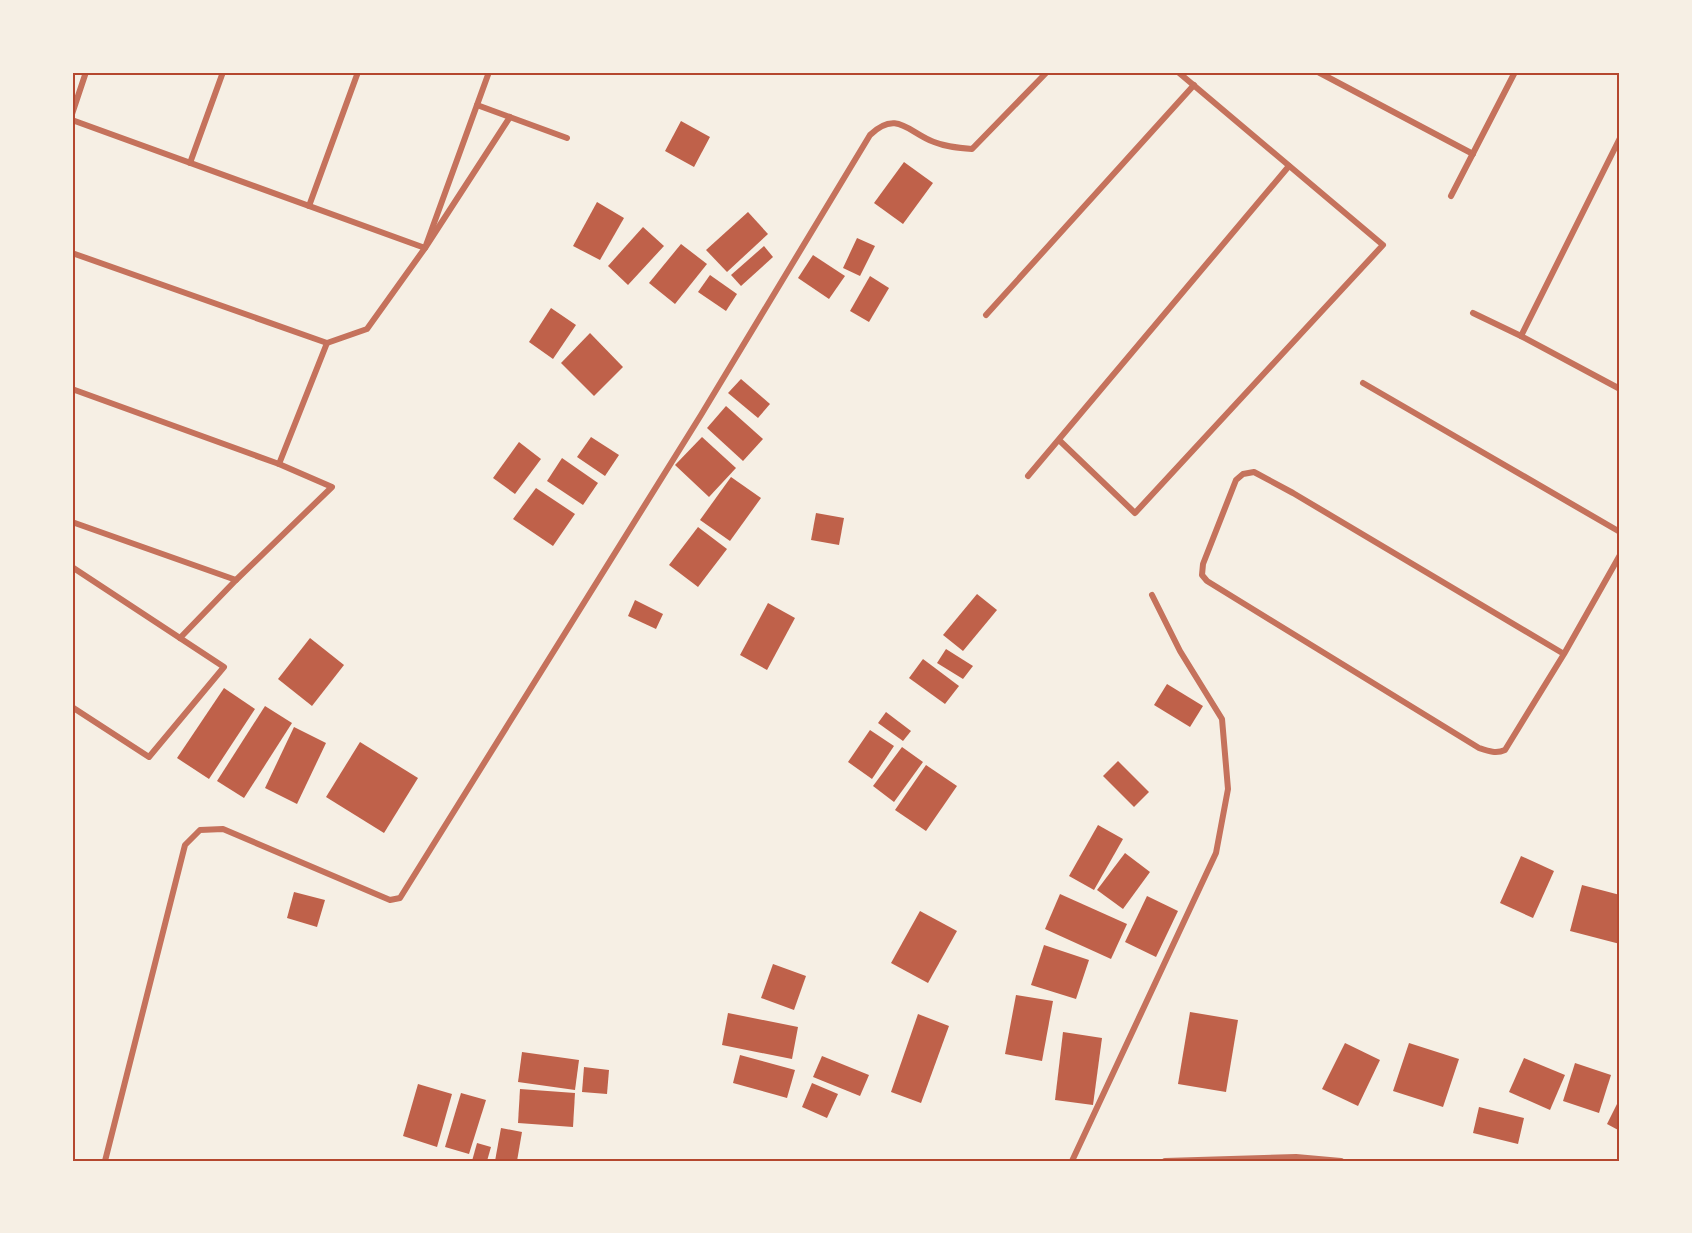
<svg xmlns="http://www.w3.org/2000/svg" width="1692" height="1233" font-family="'Nunito Sans',sans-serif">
	<rect width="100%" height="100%" fill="#f6efe4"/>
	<g fill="#bf614a">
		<path d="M681 121 710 137 694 167 665 151Z"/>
		<path d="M904 162 933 183 903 224 874 203Z"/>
		<path d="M597 202 624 218 600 260 573 246Z"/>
		<path d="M748 212 768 234 727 272 706 250Z"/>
		<path d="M643 227 664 246 628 285 608 266Z"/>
		<path d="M857 238 875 246 860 276 843 268Z"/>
		<path d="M681 244 707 264 675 304 649 283Z"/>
		<path d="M764 246 773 257 741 286 731 275Z"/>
		<path d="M813 255 845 276 829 299 798 278Z"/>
		<path d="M710 275 737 294 726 311 698 292Z"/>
		<path d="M870 276 889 288 869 322 850 311Z"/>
		<path d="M551 308 576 325 553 359 529 342Z"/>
		<path d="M590 333 623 367 594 396 561 363Z"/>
		<path d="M741 379 770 404 758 418 728 393Z"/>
		<path d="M726 406 763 439 743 461 707 428Z"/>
		<path d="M591 437 619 455 605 476 577 457Z"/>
		<path d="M702 437 736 468 709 497 675 465Z"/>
		<path d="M519 442 541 459 515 494 493 478Z"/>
		<path d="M562 458 598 483 583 505 547 481Z"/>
		<path d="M731 477 761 498 730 541 700 520Z"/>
		<path d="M536 488 575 514 553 546 513 519Z"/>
		<path d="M816 513 844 518 839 545 811 540Z"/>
		<path d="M698 527 727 549 698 587 669 565Z"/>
		<path d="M977 594 997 610 963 651 943 635Z"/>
		<path d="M635 600 663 614 656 629 628 616Z"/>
		<path d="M768 603 795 618 767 670 740 655Z"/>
		<path d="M310 638 344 665 312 706 278 679Z"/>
		<path d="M946 649 973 666 963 679 937 663Z"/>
		<path d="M923 659 959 686 945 704 909 678Z"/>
		<path d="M1167 684 1203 706 1190 727 1154 705Z"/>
		<path d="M224 688 255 709 209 779 177 758Z"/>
		<path d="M265 706 292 723 244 798 217 781Z"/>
		<path d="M886 712 911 731 903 741 878 723Z"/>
		<path d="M294 727 326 743 297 804 265 788Z"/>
		<path d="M870 730 894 746 872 779 848 762Z"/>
		<path d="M360 742 418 778 384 833 326 797Z"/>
		<path d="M902 747 923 762 894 802 873 786Z"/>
		<path d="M1118 761 1149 792 1134 807 1103 776Z"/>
		<path d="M926 765 957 786 926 831 895 810Z"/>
		<path d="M1098 825 1123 839 1094 890 1069 876Z"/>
		<path d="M1125 853 1150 872 1123 909 1097 890Z"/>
		<path d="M1521 856 1554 871 1533 918 1500 903Z"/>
		<path d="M1582 885 1620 895V944L1570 931Z"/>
		<path d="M294 892 325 900 317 927 287 918Z"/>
		<path d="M1060 894 1127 924 1111 959 1045 929Z"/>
		<path d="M1147 896 1178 911 1156 957 1125 942Z"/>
		<path d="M920 911 957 931 928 983 891 963Z"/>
		<path d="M1044 945 1089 960 1076 999 1031 985Z"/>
		<path d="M773 964 806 976 794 1010 761 998Z"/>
		<path d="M1016 995 1053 1001 1042 1061 1005 1054Z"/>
		<path d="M1190 1012 1238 1020 1226 1092 1178 1084Z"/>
		<path d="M728 1013 798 1027 792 1059 722 1045Z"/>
		<path d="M918 1014 949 1026 921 1103 891 1092Z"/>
		<path d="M1063 1032 1102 1038 1093 1105 1055 1100Z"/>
		<path d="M1345 1043 1380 1060 1358 1106 1322 1089Z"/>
		<path d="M1409 1043 1459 1059 1443 1107 1393 1091Z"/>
		<path d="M522 1052 579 1060 575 1090 518 1082Z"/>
		<path d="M740 1055 795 1070 787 1098 733 1083Z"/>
		<path d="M822 1056 869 1075 860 1096 813 1077Z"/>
		<path d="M1524 1058 1565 1075 1550 1110 1509 1092Z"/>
		<path d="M1575 1063 1611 1075 1599 1113 1563 1101Z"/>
		<path d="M584 1067 609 1070 607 1094 582 1092Z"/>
		<path d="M812 1083 838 1094 827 1118 802 1107Z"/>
		<path d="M418 1084 452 1094 437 1147 403 1136Z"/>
		<path d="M520 1089 575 1093 573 1127 518 1123Z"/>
		<path d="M461 1093 486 1100 469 1154 445 1147Z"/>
		<path d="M1620 1098V1131L1607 1124Z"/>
		<path d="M1479 1107 1524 1118 1518 1144 1473 1133Z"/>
		<path d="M501 1128 522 1132 517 1161H495Z"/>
		<path d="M477 1143 491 1147 487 1161H472Z"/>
	</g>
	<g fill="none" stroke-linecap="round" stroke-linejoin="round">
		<g stroke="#c5725c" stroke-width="6">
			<path d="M1318 72 1473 154"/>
			<path d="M477 105 567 138"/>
			<path d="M72 114 86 72"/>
			<path d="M72 120 425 248 489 72"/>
			<path d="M190 163 223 72"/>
			<path d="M1451 196 1515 72"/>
			<path d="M309 206 358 72"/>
			<path d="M72 253 327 343 367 329 425 248 510 117"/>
			<path d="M1473 313 1521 336 1620 389"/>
			<path d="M986 315 1194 85"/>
			<path d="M1521 336 1620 138"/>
			<path d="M1363 383 1620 532"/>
			<path d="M72 389 279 464 332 487 236 580 180 638"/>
			<path d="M1059 440 1135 513 1383 245 1178 72"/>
			<path d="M279 464 327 343"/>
			<path d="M1028 476 1289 166"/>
			<path d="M72 522 236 580"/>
			<path d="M72 567 224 667 149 757 72 707"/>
			<path d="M1564 654 1293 493 1254 472 1243 474 1236 480 1203 564 1202 575 1207 581 1479 748C1488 751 1496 754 1505 750L1564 654 1620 555"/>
			<path d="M105 1161 185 845 200 830 223 829 390 900 400 898 701 415 870 135C897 109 909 133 934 142 946 147 959 148 972 149L1047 72"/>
			<path d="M1072 1161 1216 853 1228 789 1222 719 1180 651 1152 595"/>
			<path d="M1165 1161 1296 1157 1341 1161"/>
		</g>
	</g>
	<rect width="1692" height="1233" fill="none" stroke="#f6efe4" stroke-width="147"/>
	<rect x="74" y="74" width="1544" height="1086" fill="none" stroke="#b5482f" stroke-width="2"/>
</svg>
